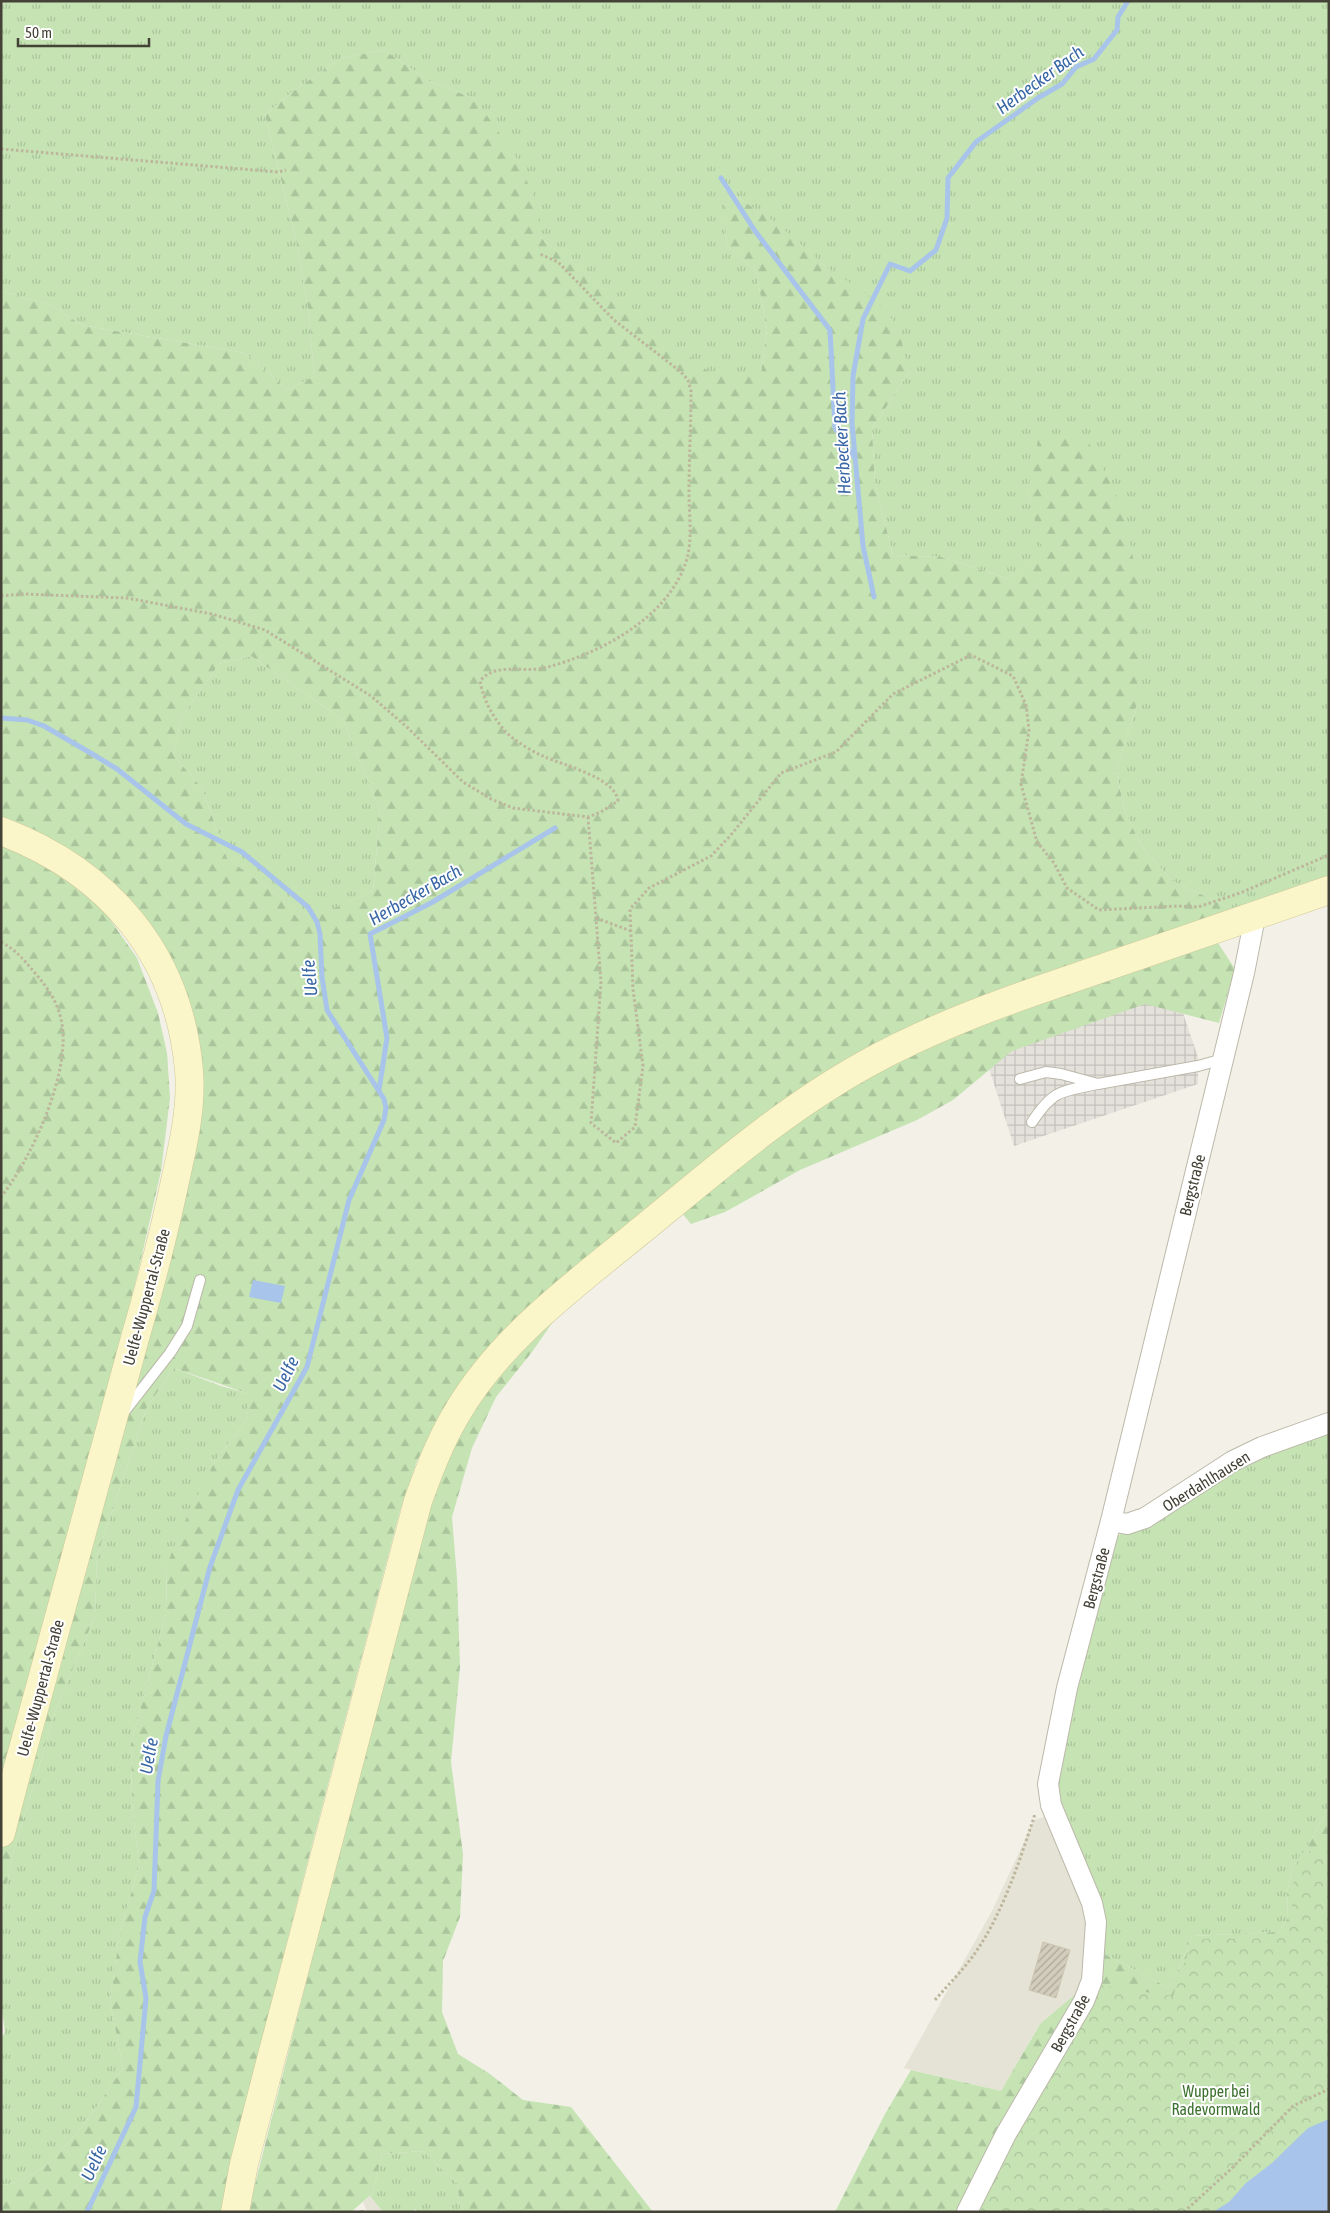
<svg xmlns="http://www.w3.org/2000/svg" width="1330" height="2213" font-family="'Asap Condensed',sans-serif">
	<defs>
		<pattern id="industrial-grid" width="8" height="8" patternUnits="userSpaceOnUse" patternTransform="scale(1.25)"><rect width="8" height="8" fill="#e4e1db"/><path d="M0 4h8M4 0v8" fill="none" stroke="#c5c2bd"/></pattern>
		<pattern id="grass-tufts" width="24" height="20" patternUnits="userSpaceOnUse" patternTransform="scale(1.25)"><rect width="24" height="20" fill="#c5e3b3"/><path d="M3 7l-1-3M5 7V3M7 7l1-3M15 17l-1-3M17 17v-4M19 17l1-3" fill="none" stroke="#aac49b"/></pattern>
		<pattern id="forest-firs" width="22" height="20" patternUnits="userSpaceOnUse" patternTransform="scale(1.25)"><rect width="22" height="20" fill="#c5e3b3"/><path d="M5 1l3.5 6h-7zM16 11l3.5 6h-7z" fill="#aac49b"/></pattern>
		<pattern id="park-crowns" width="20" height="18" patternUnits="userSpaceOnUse" patternTransform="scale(1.25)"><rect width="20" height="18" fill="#c5e3b3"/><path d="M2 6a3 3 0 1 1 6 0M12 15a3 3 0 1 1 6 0" fill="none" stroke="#aac49b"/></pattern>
		<pattern id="building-hatch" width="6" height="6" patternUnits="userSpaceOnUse" patternTransform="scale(1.25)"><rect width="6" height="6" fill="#d2cdbd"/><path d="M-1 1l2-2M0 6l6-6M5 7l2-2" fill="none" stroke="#aca89a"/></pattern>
	</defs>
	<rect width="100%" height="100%" fill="#f2f0e7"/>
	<g fill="#e5e3d5">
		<path d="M1054 1814 1081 1876 1092 1980 1039 2025 1001 2091 904 2068 992 1911 1034 1820Z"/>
		<path d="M370 2196 383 2212H367L363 2202Z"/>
	</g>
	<path fill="url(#industrial-grid)" d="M1172 981 1198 1057V1084L1014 1146 983 1050Z"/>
	<g fill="url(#grass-tufts)">
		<path d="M1 1H1329V879L1237 911 1172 881 1141 845 1125 812 1116 771 1136 707 1028 489 1044 558 1006 578 941 557 893 555 875 483 872 429 909 372 826 267 774 222 724 188 727 246 756 271 767 330 761 373H709L540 237V210L475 99 429 81 384 50 341 58 292 92 265 115 295 235 309 314 314 376 288 390 245 353 81 325 53 306 1 291Z"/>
		<path d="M251 656 343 720 380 810 373 891 301 924 283 899 227 858 202 788 173 755 181 718 219 664Z"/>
		<path d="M174 1368 221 1386 250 1394 247 1419 214 1463 167 1565 166 1614 131 1744 132 1803 139 1866 120 1931 110 2001 123 2068C97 2106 51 2183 1 2185V2039L5 2032 1 2002V1919L11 1861 56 1709 95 1616 97 1556 147 1407Z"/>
		<path d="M1329 1424V1806L1306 1849 1293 1866 1287 1893 1288 1918 1278 1932 1192 1936 1182 1962 1169 1988 1097 1950 1056 1814V1757L1110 1539 1139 1526 1189 1491Z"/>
		<path d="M423 2151 457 2183 461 2212H418L415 2209 413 2212H383L370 2196 373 2193 382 2154Z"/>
	</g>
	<g fill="url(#forest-firs)" fill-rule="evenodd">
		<path d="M384 50 429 81 475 99 515 155 540 210V237L709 372 761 373 767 330 756 271 727 246 723 188 778 224 826 267 873 298 898 326 909 372 872 429 875 483 893 555 941 557 1006 578 1043 558 1028 489 1039 436 1088 441 1122 505 1142 601 1136 707 1116 771 1125 812 1141 845 1172 881 1237 911 772 1110 495 1339 453 1393 417 1461 400 1511 312 1845 235 2144 221 2212H1V2185C51 2183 97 2106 123 2068L110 2001 120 1931 139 1866 132 1803 131 1744 166 1614 167 1565 180 1531 214 1463 247 1419 249 1394 174 1368 147 1407 97 1556 95 1616 56 1709 11 1861 1 1919V1833L189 1095 143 936 1 831V291L53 306 81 325 245 353 288 390 314 376 309 314 295 235 265 115 292 92 341 58ZM251 656 343 720 380 810 373 891 301 923 283 899 227 858 202 788 173 755 181 718 219 664Z"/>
		<path d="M1 840 63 873 104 911 137 958 158 1013 167 1053 170 1098 161 1171 139 1268 92 1456 1 1778Z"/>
		<path d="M1218 943 1235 969 1219 1023 1145 1004 1012 1051 953 1100 917 1120 800 1170 725 1212 691 1224 682 1213 770 1142 865 1077 954 1036 1045 1002Z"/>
		<path d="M568 1300 532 1352 496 1397 472 1448 452 1517 457 1578 460 1667 451 1762 463 1854 460 1917 443 1961 442 2012 458 2054 490 2074 523 2100 571 2107 653 2212H461L457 2183 423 2151 382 2154 373 2193 351 2212H248L425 1512 469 1414 511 1357Z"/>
		<path d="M1329 1806V2119L1213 2212H835L885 2114 911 2070 1001 2091 1040 2024 1092 1980 1097 1950 1169 1988 1182 1962 1192 1936 1278 1932 1288 1918 1287 1893 1293 1866 1306 1849Z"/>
	</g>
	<path fill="url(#park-crowns)" d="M1302 1851 1329 1852V2212H980L1033 2106 1098 1985 1173 1996 1193 1939 1289 1938 1295 1866Z"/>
	<g fill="#a8c4ea">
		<path d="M253 1280 285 1286 281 1303 249 1297Z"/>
		<path d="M1329 2119V2212H1213L1229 2202 1246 2183 1272 2163 1308 2128Z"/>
	</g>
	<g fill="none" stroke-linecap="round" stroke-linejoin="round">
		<g stroke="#a8c4ea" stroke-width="5">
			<path d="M721 178 755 231 830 330 835 428 854 457"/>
			<path d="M874 597 863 546 852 423 853 376 863 319 890 264 910 271 936 250 947 218 948 178 976 142 1038 98 1062 84 1076 67 1094 59 1117 30 1118 17 1128 1"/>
			<path d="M1 718 27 720 44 726 94 755 117 769 186 824 242 852 308 907 317 922 320 934 322 977 327 1010 384 1099 386 1108 384 1120 349 1200 307 1367 238 1490 210 1567 166 1736 158 1781 154 1891 145 1917 140 1962 146 1998 136 2107 87 2212"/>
			<path d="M379 1090 387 1038 370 934 431 903 555 828"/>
		</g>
	</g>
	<path fill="url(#building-hatch)" stroke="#ccc6b1" d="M1043 1942 1070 1950 1056 1998 1029 1990Z"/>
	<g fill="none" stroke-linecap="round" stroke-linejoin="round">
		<g stroke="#bcb9aa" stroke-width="12">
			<g id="service">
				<path d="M1020 1079 1046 1072 1061 1074 1098 1084 1198 1066 1223 1059"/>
				<path d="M1032 1122C1054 1089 1061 1092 1097 1084"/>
				<path d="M124 1412 170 1353 187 1326 200 1280"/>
			</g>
		</g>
		<g stroke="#bcb9aa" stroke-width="22">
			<g id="minor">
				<path d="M1111 1521 1127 1524 1145 1518 1233 1461 1262 1447 1329 1423"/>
				<path d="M967 2212 1006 2134 1084 2001 1092 1980 1096 1922 1092 1903 1051 1805 1048 1784 1067 1688 1111 1521 1244 973 1253 927 1251 917"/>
			</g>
		</g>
		<g stroke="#cec89a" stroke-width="29">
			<g id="secondary">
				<path d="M1 831C109 872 179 954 189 1071 192 1108 183 1145 175 1181 164 1234 150 1286 135 1338 107 1442 79 1546 50 1650 34 1711 16 1771 1 1833"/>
				<path d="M235 2212 244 2164 270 2063 418 1501C429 1471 440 1441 457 1413 499 1341 569 1289 633 1237 708 1176 781 1111 866 1064 929 1029 997 1004 1065 981 1153 950 1241 920 1329 890"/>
			</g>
		</g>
		<g stroke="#bdb69c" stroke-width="3" stroke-dasharray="2.5 2.5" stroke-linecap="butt">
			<path d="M1 149 278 172 286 170"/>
			<path d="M1 596 23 594 127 598 212 614 265 630 371 696 408 728 463 782 491 799 513 808 588 817 601 812 618 801C616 778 563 765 545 757 535 753 524 746 515 740 497 726 484 703 480 681 495 662 523 673 544 668 599 654 667 619 686 562 693 540 689 516 689 494 689 459 691 425 691 391L688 380 681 372 614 320 558 262 540 254"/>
			<path d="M588 817 601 982 591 1123 616 1143 635 1127 643 1066 633 989 630 909 649 888 711 856 730 836 781 773 836 752 893 694 971 655 1013 676 1026 705 1029 730 1021 784 1037 842 1054 863 1067 888 1099 910 1177 906 1198 907 1240 893 1329 855"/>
			<path d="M596 918 631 931"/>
			<path d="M1 942C15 949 25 961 35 973 47 987 57 1001 61 1019 73 1069 32 1158 1 1197"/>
			<path d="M935 2000C948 1985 962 1971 973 1956 1002 1916 1020 1860 1035 1814"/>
			<path d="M362 2210V2212"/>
			<path d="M1184 2212 1231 2169 1293 2106 1329 2089"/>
		</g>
		<use href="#service" stroke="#fff" stroke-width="10"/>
		<use href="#minor" stroke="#fff" stroke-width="20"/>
		<use href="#secondary" stroke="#faf6c9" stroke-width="28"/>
	</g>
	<g text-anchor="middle" stroke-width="4" stroke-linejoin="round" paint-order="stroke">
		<g font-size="16" fill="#444136" stroke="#fff">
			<text transform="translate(1192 1185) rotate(-76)" y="6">Bergstraße</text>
			<text transform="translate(146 1297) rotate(-75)" y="6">Uelfe-Wuppertal-Straße</text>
			<text transform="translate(1206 1481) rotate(-32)" y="6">Oberdahlhausen</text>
			<text transform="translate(1096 1578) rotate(-75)" y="6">Bergstraße</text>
			<text transform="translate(40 1688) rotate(-75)" y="6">Uelfe-Wuppertal-Straße</text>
			<text transform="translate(1070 2023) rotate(-61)" y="6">Bergstraße</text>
		</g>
		<g font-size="16" fill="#3d712f" stroke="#fff">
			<text x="1216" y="2097">Wupper bei<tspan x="1216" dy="18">Radevormwald</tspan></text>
		</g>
		<g font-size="18" font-style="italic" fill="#3967a6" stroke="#fff">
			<text transform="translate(1040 80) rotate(-36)" y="6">Herbecker Bach</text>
			<text transform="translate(842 443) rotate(-93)" y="6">Herbecker Bach</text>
			<text transform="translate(415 895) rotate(-30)" y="6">Herbecker Bach</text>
			<text transform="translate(310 978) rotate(-95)" y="6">Uelfe</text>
			<text transform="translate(286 1374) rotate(-64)" y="6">Uelfe</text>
			<text transform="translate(149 1756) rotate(-80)" y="6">Uelfe</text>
			<text transform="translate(94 2163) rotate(-65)" y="6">Uelfe</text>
		</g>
	</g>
	<rect width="1330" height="2213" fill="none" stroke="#444136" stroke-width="5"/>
	<path d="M18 38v8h131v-8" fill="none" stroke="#444136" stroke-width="2.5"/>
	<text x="25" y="38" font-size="15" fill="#444136" stroke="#ffffff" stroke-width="4" paint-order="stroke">50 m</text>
</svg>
